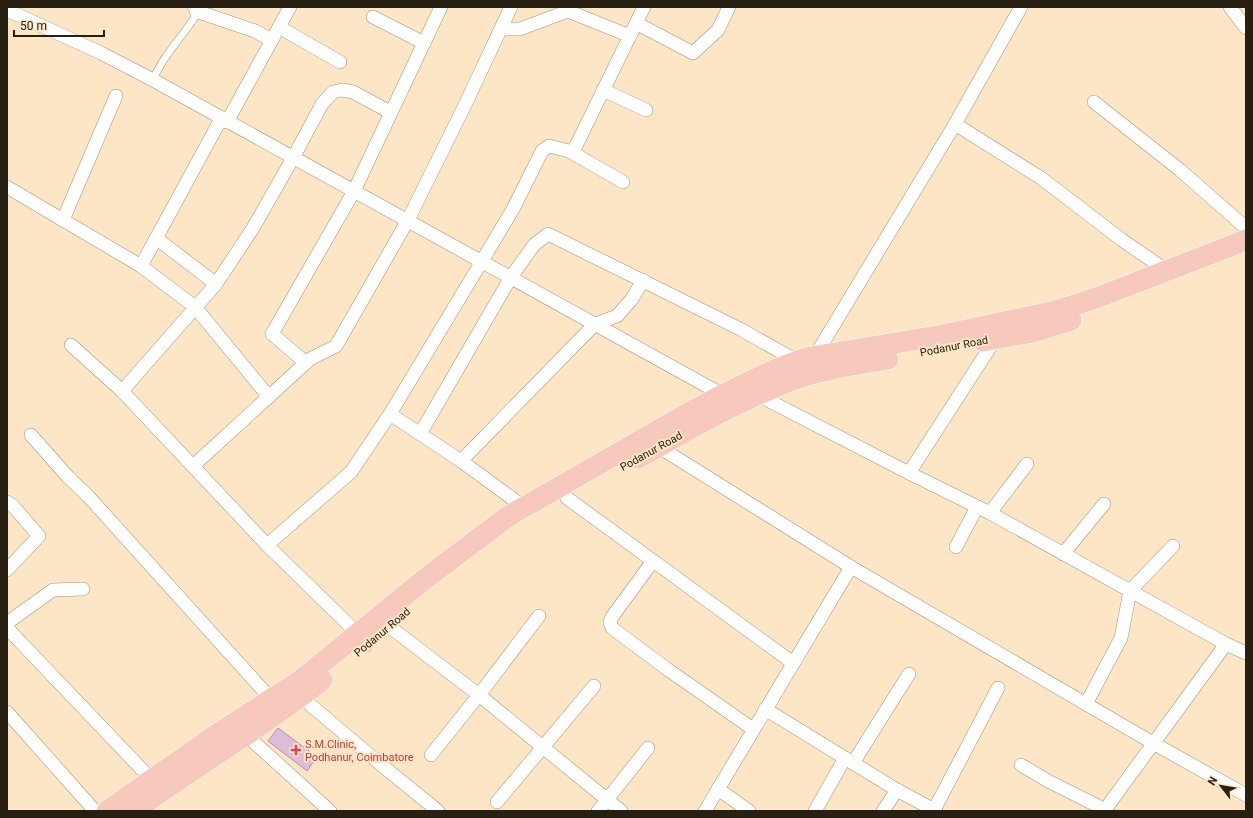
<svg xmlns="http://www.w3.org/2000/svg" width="1253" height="818" font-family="Roboto,sans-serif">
	<rect width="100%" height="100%" fill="#fde6c5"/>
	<path fill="#debddb" stroke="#af93ad" d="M278 728 317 757 307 771 268 741Z"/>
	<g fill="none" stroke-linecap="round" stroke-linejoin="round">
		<g stroke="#a79173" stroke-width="8">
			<path id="lane" d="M153 80C162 58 179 40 193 20L196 14V11L191 7"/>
		</g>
		<g stroke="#a79173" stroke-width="14">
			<g id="street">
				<path d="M1230 7 1246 28"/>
				<path d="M7 10 101 53 153 80 723 395 725 400"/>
				<path d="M196 11 255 31 271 40"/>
				<path d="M373 17 424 43"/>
				<path d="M636 23 693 53 718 30 729 7"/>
				<path d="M279 27 340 62"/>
				<path d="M501 29H520L568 11 630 36"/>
				<path d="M603 90 646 110"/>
				<path d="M1094 102 1180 170 1246 228"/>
				<path d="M227 122 290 7"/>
				<path d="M955 124 1041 178 1122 240 1167 271"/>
				<path d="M571 152 623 182"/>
				<path d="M7 187 141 266 221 119"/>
				<path d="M63 220 116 96"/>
				<path d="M156 238 216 284"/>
				<path d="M141 266 195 307 269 397"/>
				<path d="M71 345 122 391"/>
				<path d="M815 356 955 124 1021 7"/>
				<path d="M306 363 272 334 354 191 441 7"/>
				<path d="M758 395 909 473 990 513 1226 644 1104 811"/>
				<path d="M390 414 461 461 524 507"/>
				<path d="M420 434 511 277 534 245 548 234 740 329 797 361"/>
				<path d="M31 435 68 477 88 496 271 699"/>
				<path d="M659 447 851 567 705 811"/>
				<path d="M461 461 595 324 617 316 632 299 643 280"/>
				<path d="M193 466 310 359 336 346 408 220 464 107 511 7"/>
				<path d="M909 473 996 338"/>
				<path d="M567 498 793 663"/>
				<path d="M7 502 13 506 39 536 7 570"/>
				<path d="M990 513 1027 464"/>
				<path d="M267 545 351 472 390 414 482 261 513 209 542 151 549 146 573 152 644 7"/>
				<path d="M956 547 977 507"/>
				<path d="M1063 554 1104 504"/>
				<path d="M653 561 612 617 610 622 612 628 667 669 753 729"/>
				<path d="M851 567 1153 743 1246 795"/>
				<path d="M378 618 479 695 621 811"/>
				<path d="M7 623 53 590 83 589"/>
				<path d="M7 628 151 779"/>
				<path d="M1226 644 1246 653"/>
				<path d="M366 645 351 627 267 545 122 391 216 284 253 228 293 158 322 104 333 92 342 90 353 92 390 112"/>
				<path d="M301 697 379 763 438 811"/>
				<path d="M1086 704 1121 638 1130 591 1173 546"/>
				<path d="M765 709 897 790 936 811"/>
				<path d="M7 712 95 811"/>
				<path d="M246 735 330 811"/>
				<path d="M431 755 479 695 539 616"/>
				<path d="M853 763 909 674"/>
				<path d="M1021 765 1048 781 1096 805 1104 811"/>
				<path d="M718 789 749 811"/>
				<path d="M497 802 594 686"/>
				<path d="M934 810 998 688"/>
				<path d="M598 811 648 748"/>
				<path d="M815 811 845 758"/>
				<path d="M883 811 897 790"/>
			</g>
		</g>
		<g stroke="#fff" stroke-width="22">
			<g id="primary">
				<path d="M983 341 1033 332 1071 320"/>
				<path d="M638 458C688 430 739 400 793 380 823 369 856 364 888 359"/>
				<path d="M107 811 217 734 301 680 430 575 507 517 688 413 740 386 779 368 806 358 943 335 1056 311 1099 297 1246 240"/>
				<path d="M134 811C195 766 262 728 322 680"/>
			</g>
		</g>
		<use href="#lane" stroke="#fff" stroke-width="7"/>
		<use href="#street" stroke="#fff" stroke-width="13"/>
		<use href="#primary" stroke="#f7c8bc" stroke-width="21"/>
	</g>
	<path fill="#e0444e" stroke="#fde6c5" stroke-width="1.5" d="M294 744h4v4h4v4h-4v4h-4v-4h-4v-4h4z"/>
	<g text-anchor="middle" stroke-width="4" stroke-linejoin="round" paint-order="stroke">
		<g font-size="11" fill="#282013" stroke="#fde6c5">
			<text transform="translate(954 346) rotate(-11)" y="4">Podanur Road</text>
			<text transform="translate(651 451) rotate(-29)" y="4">Podanur Road</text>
			<text transform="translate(382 632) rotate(-40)" y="4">Podanur Road</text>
		</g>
		<g font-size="11" fill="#be3a42" stroke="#fde6c5" text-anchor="start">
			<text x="305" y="748">S.M.Clinic,<tspan x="305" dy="13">Podhanur, Coimbatore</tspan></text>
		</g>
	</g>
	<rect width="1253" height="818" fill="none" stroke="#282013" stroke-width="16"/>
	<g transform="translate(1221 786) rotate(301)" stroke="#fde6c5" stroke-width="3" paint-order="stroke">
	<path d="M0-3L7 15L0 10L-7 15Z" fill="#282013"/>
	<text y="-6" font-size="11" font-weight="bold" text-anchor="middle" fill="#282013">N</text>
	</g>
	<path d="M14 30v6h90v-6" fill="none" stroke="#282013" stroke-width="2"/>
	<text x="20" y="30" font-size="12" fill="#282013" stroke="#fde6c5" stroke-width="3" paint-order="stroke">50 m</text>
</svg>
